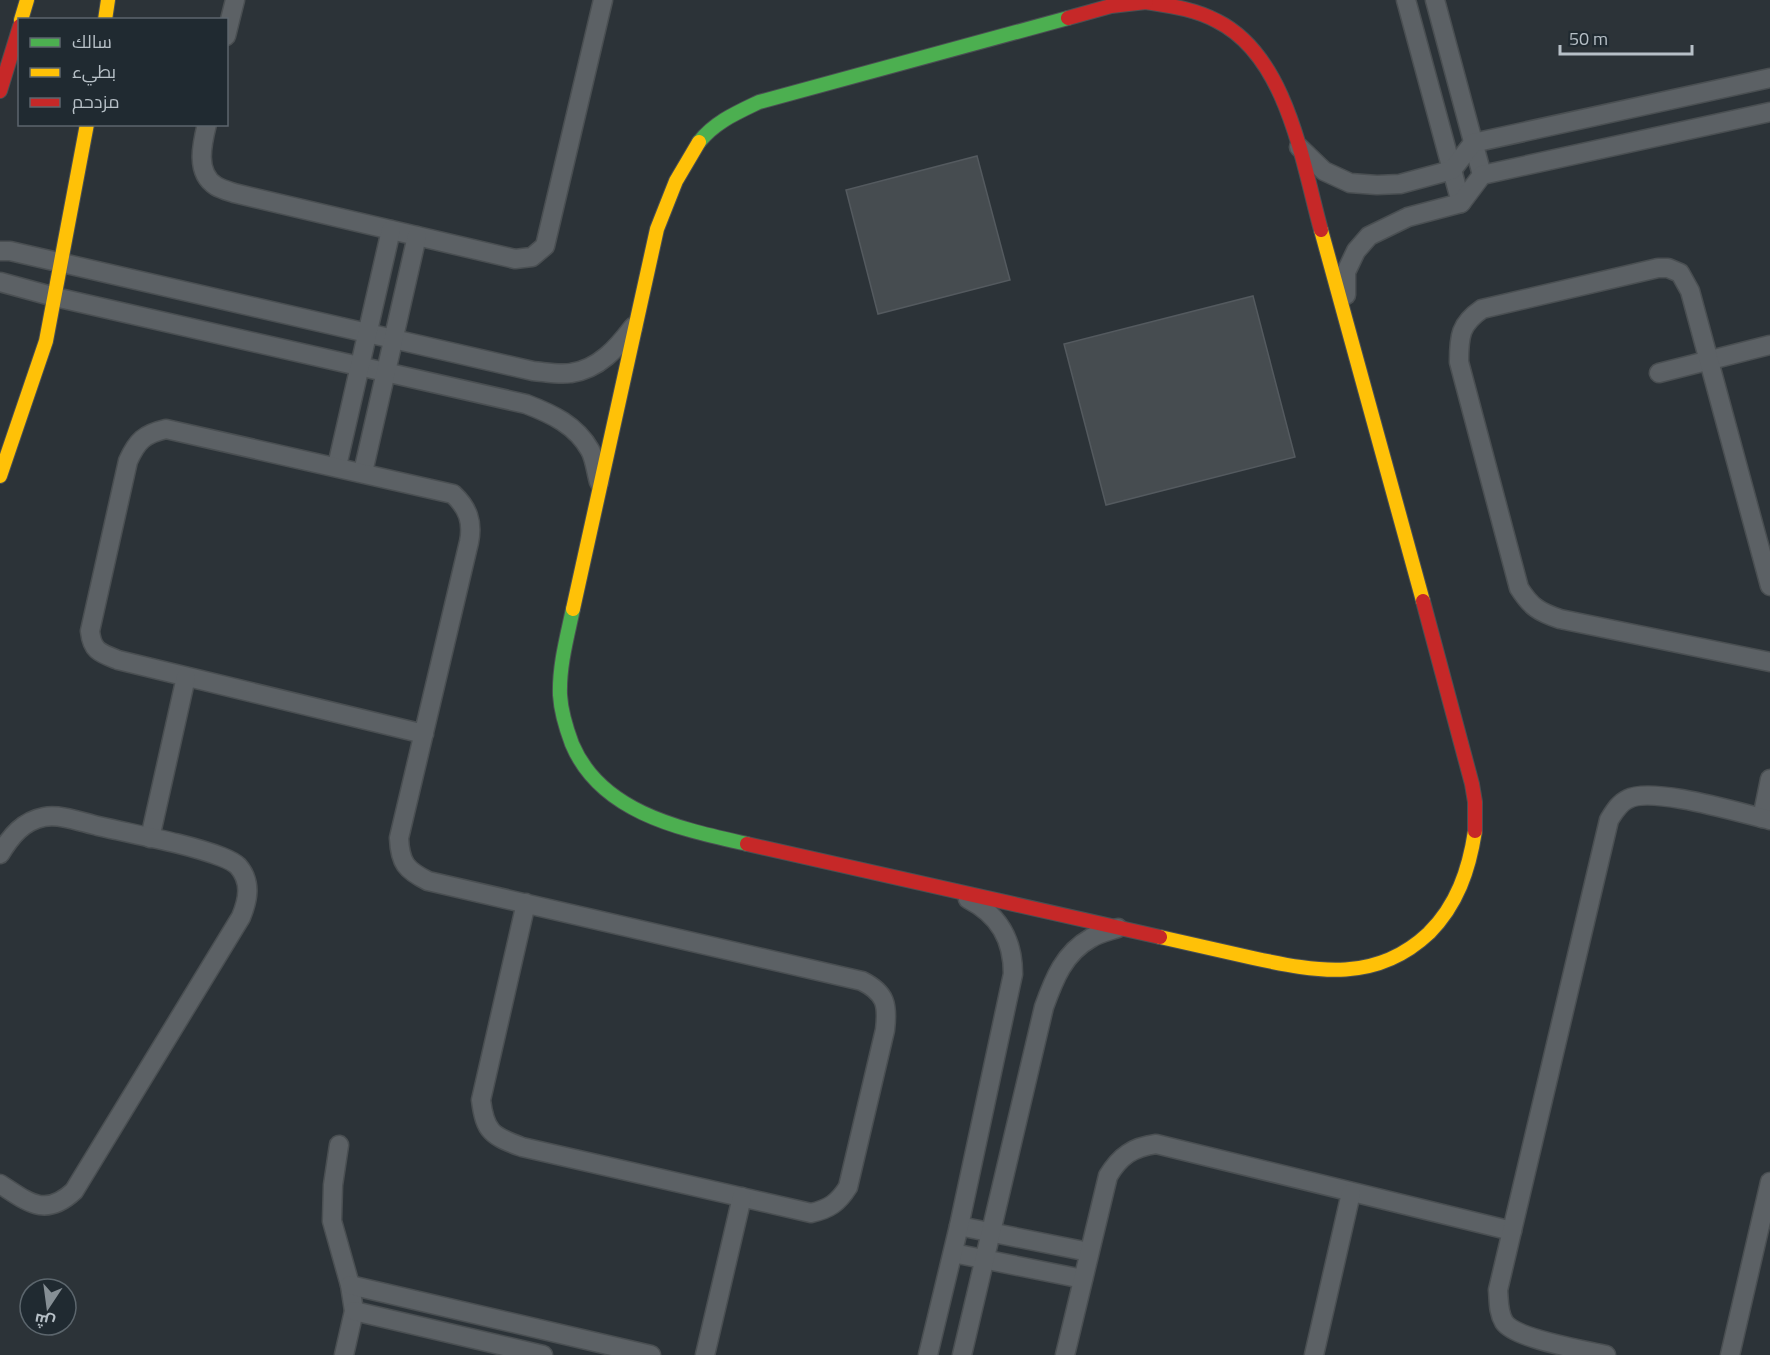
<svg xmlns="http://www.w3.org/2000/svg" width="1770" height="1355" font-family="'Titillium Web',Cairo,sans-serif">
	<rect width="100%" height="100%" fill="#2c3338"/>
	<g fill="#464c50" stroke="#545a5f" stroke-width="1.5">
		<path d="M977 156 1010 280 878 314 846 190Z"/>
		<path d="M1253 296 1295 457 1106 505 1064 344Z"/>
	</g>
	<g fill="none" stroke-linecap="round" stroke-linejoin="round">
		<g stroke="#4a4f52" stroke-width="21">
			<g id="street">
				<path d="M1406 0 1461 203"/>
				<path d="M1435 0 1482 175"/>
				<path d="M226 36 235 0"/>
				<path d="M207 124C202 144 195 173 216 186 221 189 228 191 234 193L515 259 532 257 545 246 603 0"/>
				<path d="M1299 147 1324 171 1350 183 1377 185 1400 184 1452 170 1473 143 1770 78"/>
				<path d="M0 251H10L533 371C545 372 559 375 571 373 599 369 617 348 633 327"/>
				<path d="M0 282 55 297 526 404C552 414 576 425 590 450 595 459 596 472 599 482"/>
				<path d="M1346 295V272L1356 251 1369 236 1408 217 1461 203 1482 175 1770 112"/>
				<path d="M1659 373 1770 345"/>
				<path d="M337 466 391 230"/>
				<path d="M363 472 417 236"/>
				<path d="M1770 586 1690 291 1680 273 1668 268H1658L1482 309C1460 324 1459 336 1459 362L1519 588C1531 607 1539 612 1560 619L1770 662"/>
				<path d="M424 734 118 660C100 653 92 651 90 631L128 461C137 441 144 434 166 429L453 494C468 508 473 522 469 542L399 838C400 863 406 870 428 881L862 981C886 993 888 1005 885 1030L848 1187C838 1203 829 1209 811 1213L522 1147C492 1136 485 1132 481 1100L526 903"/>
				<path d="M1762 818 1770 779"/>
				<path d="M150 838 186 677"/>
				<path d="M0 854C11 836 23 821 44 817 61 814 81 822 98 826 137 835 185 843 222 857 227 859 234 862 238 866 252 882 248 900 241 917L74 1191C45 1218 28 1202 0 1184"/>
				<path d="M339 1145 333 1185 332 1221 350 1285 354 1311 344 1355"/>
				<path d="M959 1226 1089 1252"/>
				<path d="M953 1253 1083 1279"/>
				<path d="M350 1285 651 1355"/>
				<path d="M354 1311 543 1355"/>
				<path d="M705 1355 742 1197"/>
				<path d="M928 1355 959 1226 1013 974C1013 939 999 915 968 899"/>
				<path d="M962 1355 1044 1007C1054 979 1064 953 1091 938 1099 933 1109 931 1118 928"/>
				<path d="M1065 1355 1108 1176C1120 1156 1133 1147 1156 1144L1512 1231"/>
				<path d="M1314 1355 1351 1193"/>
				<path d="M1606 1355C1585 1350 1515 1339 1504 1322 1498 1312 1499 1301 1498 1290L1609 820C1614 812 1619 803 1628 799 1652 786 1740 813 1770 820"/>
				<path d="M1730 1355 1770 1182"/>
			</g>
		</g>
		<g stroke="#4a4f52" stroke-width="16">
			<g id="fast">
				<path d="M699 142C715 122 736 113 759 102L1068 18"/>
				<path d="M573 609C567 637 559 666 560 695 561 712 566 728 572 744 601 813 681 829 747 844"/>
			</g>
		</g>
		<g stroke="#4a4f52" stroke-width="16">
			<g id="slow">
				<path d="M21 20 27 0"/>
				<path d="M105 20 108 0"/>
				<path d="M1321 230 1423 601"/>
				<path d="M0 476 46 341 87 124"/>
				<path d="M573 609 657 229 676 181 699 142"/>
				<path d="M1160 937C1191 944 1222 951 1253 958 1318 972 1376 983 1429 933 1457 905 1469 870 1475 831"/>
			</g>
		</g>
		<g stroke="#4a4f52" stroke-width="16">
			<g id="jam">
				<path d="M1146 2C1171 6 1195 9 1217 21 1287 56 1302 161 1321 230"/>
				<path d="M1068 18 1111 6 1146 2"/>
				<path d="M0 91 20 26"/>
				<path d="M1423 601 1472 784 1475 802V831"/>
				<path d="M747 844 1160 937"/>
			</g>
		</g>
		<use href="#street" stroke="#5c6165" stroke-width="18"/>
		<use href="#fast" stroke="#4caf50" stroke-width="14"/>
		<use href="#slow" stroke="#ffc107" stroke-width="14"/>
		<use href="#jam" stroke="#c62828" stroke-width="14"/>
	</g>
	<rect x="18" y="18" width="210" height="108" fill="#202a31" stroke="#5c666d" stroke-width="1.5"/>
	<rect x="30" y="38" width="30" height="9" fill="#4caf50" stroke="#5c666d" stroke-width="1.5"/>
	<text x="72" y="48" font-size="18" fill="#b7c0c7">سالك</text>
	<rect x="30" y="68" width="30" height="9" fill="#ffc107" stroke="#5c666d" stroke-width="1.5"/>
	<text x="72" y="78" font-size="18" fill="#b7c0c7">بطيء</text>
	<rect x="30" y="98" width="30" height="9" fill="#c62828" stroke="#5c666d" stroke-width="1.5"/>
	<text x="72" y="108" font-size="18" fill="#b7c0c7">مزدحم</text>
	<g transform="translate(48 1307) rotate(193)"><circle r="28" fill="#202a31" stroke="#5c666d" stroke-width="1.5"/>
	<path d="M0-4.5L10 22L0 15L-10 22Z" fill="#868f95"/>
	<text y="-9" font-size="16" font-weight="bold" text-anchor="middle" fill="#b7c0c7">ش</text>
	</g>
	<path d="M1560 45v9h132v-9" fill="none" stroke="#b7c0c7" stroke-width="3"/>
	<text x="1569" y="45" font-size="18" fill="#b7c0c7" stroke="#202a31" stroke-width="4.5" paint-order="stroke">50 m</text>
</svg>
